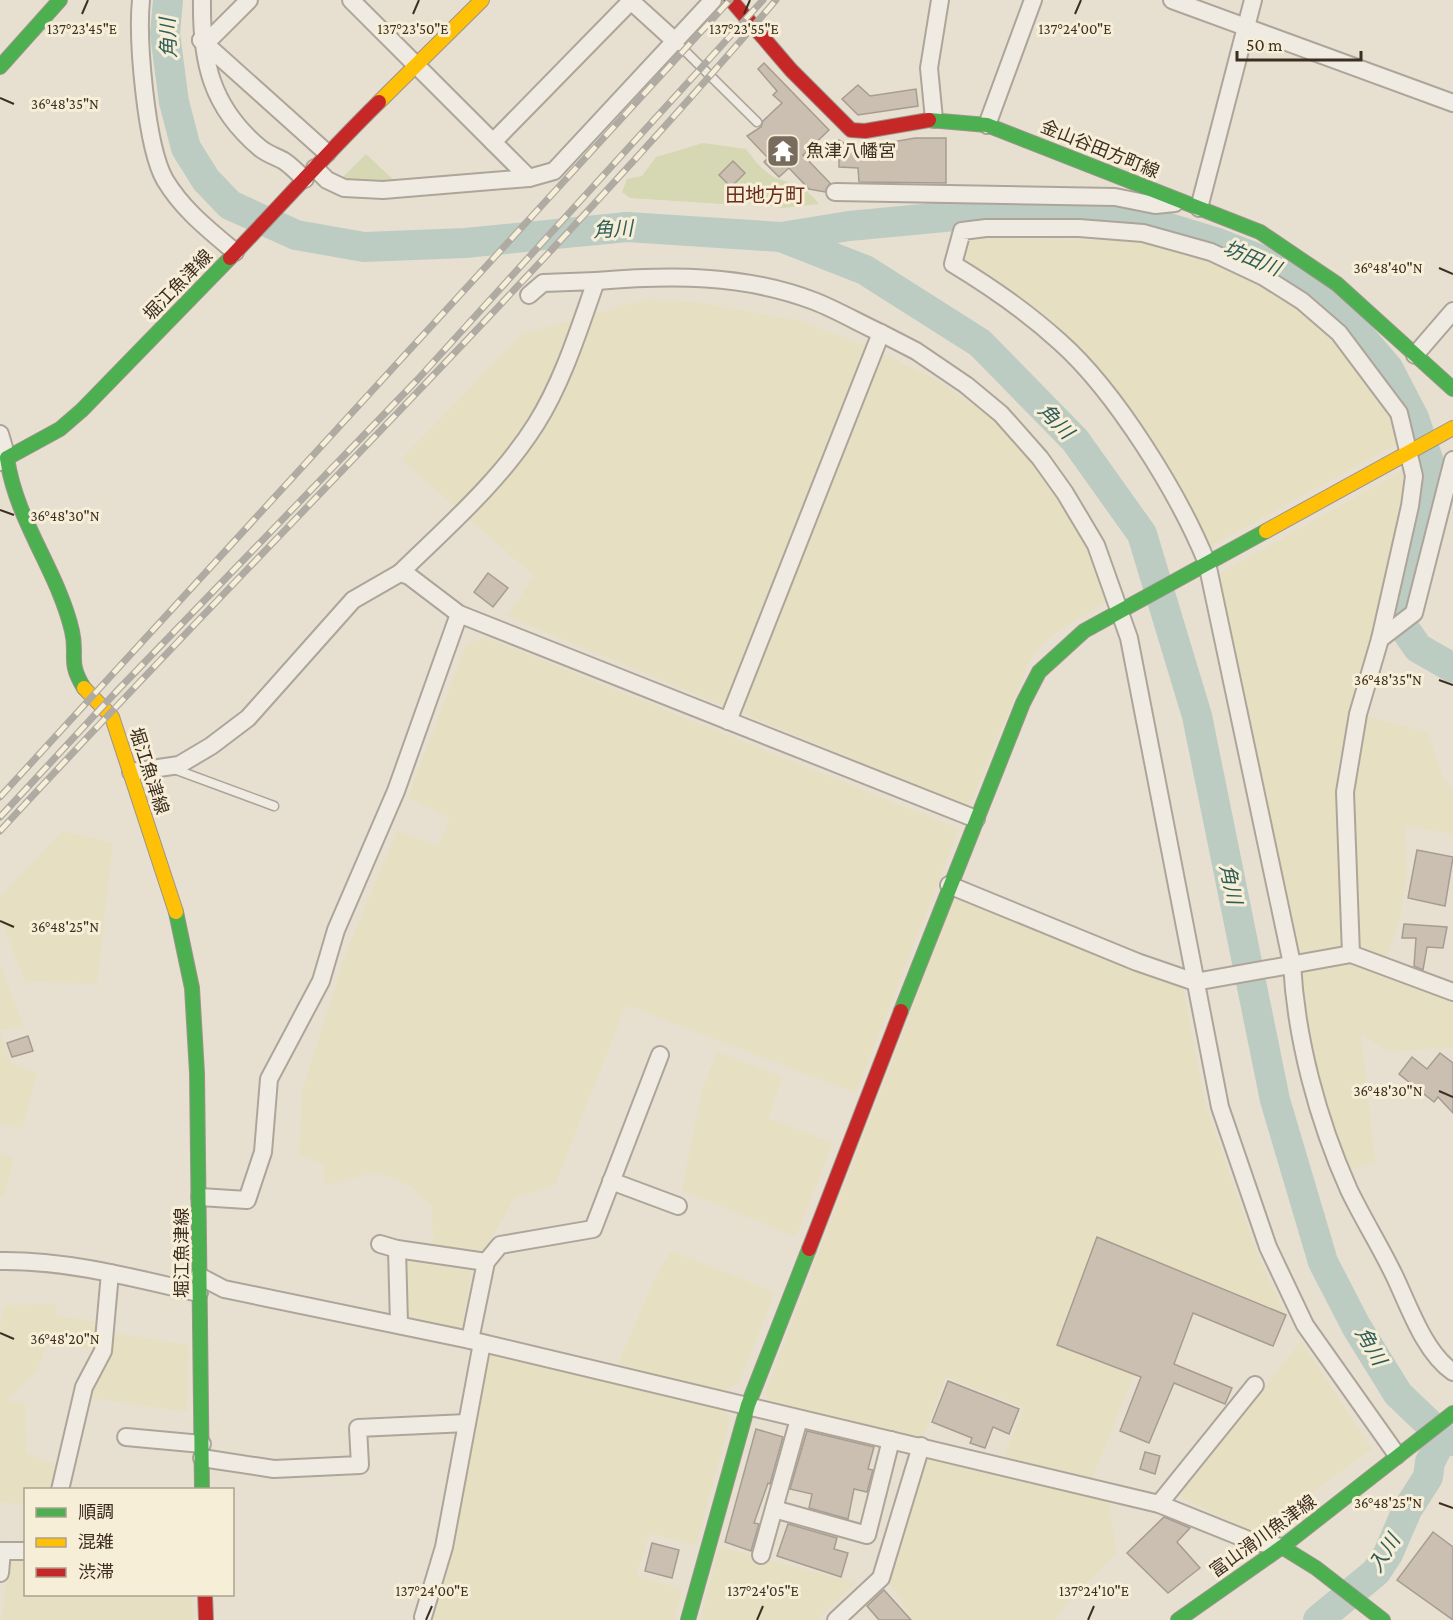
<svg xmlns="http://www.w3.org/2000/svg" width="1453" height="1620" font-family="'Crimson Pro','Noto Sans JP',serif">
	<rect width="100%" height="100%" fill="#e7e0d1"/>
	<g fill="#e6dfc2">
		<path d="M969 238 1144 241 1220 261 1293 301 1342 345 1390 413 1398 443 1207 548 1161 456 1118 394 1045 315 964 258Z"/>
		<path d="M649 299 703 303 800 321 866 346 936 379 1008 429 1063 502 1098 566 1106 602 1054 634 1035 652 1028 665 969 807 507 616 534 576 401 459 522 334Z"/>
		<path d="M1402 471 1411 475 1337 769 1342 949 1298 957 1217 575Z"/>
		<path d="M485 637 959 829 856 1093 626 1005 555 1185 514 1198 485 1251 433 1245 432 1205 407 1184 376 1172 325 1185 323 1164 299 1154 302 1091 346 953 397 831 438 846 450 819 408 797 466 645Z"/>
		<path d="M1367 716 1429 733 1442 775 1453 790V834L1405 826 1407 871 1400 919 1386 958 1359 946 1355 787Z"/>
		<path d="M63 831 113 843 97 984 26 982 0 919V896Z"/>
		<path d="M961 898 1183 988 1205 1102 1258 1256 1286 1315 1096 1237 1057 1345 1134 1375 1092 1479 1003 1460 1024 1408 946 1377 923 1438 769 1403 765 1393 953 901Z"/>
		<path d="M1345 962 1453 1001V1048L1388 1051 1361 1034 1375 1162 1347 1170 1331 1127 1313 1051 1297 970Z"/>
		<path d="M0 964 24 1027 0 1030Z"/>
		<path d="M0 1031 11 1063 37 1073 22 1129 0 1124Z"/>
		<path d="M717 1052 783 1077 768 1118 833 1143 796 1237 682 1190 702 1090Z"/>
		<path d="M0 1154 14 1158 5 1195 0 1196Z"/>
		<path d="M671 1251 775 1292 739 1383 722 1392 617 1366 655 1277Z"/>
		<path d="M405 1261 472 1271 462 1328 458 1331 403 1320Z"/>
		<path d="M56 1304V1316L99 1322 96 1350 48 1342 37 1370 7 1400 25 1404 26 1453 58 1465 52 1489 26 1490 25 1505 0 1502V1327L4 1305Z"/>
		<path d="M112 1333 189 1345 187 1412 91 1398 109 1357Z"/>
		<path d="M1301 1341 1372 1449 1255 1533 1183 1499 1182 1492Z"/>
		<path d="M493 1352 725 1410 730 1420 696 1546 650 1533 636 1575 682 1589 674 1620H429L449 1557 487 1354Z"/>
		<path d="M926 1458 1109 1502 1117 1553 1066 1604 1056 1620H910L902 1601 887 1580 922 1464Z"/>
		<path d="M719 1546 855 1583 817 1620H700Z"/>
		<path d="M12 1558H25L26 1594 192 1595 193 1620H2L8 1564Z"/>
	</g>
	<g fill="#d6d7b3">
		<path d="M703 143 746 149C754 160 765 174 778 179 797 185 807 188 819 204L783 208 745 202 722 204 630 198 622 192 627 179 642 176 656 157Z"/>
		<path d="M366 154 402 188 336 184Z"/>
	</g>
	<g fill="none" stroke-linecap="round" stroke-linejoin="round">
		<g stroke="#bcccc2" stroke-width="30">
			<path d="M168 0 165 34 174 102 186 148 206 180 230 205 296 235 364 247 465 243 627 227 781 237 865 270 980 343 1075 440 1142 534 1197 716 1275 1100 1323 1262 1356 1326 1398 1394 1443 1437 1453 1441"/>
			<path d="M781 237 849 226 955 216H1130L1215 242 1282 268 1352 326 1388 368 1414 418 1429 462 1428 488 1401 600 1400 622 1418 648 1453 668"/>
			<path d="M1318 1620 1376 1572 1388 1554 1407 1510 1428 1477 1430 1462 1443 1437"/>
		</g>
	</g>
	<g fill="#cbbfb2" stroke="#a89c90" stroke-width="1.5">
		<path d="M764 63 829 130 803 155 830 183 825 192 809 189 789 168 779 177 764 162 768 158 747 136 761 127 763 121 782 103 773 95 777 91 758 69Z"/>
		<path d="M858 85 870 96 916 89 918 106 858 115 842 99Z"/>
		<path d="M915 138H946V183L859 182 858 168 839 167V140L849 146 864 147Z"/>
		<path d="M733 161 745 173 731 187 719 175Z"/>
		<path d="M488 573 508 588 493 607 474 592Z"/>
		<path d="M1417 850 1453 857 1445 906 1408 898Z"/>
		<path d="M1404 924 1447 927 1443 948 1427 947 1423 970 1414 966 1416 938H1402Z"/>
		<path d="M28 1036 33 1051 12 1057 7 1043Z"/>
		<path d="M1440 1053 1453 1063V1113L1438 1097 1434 1102 1399 1074 1412 1057 1427 1069Z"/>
		<path d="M1097 1237 1286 1315 1273 1346 1193 1313 1174 1364 1232 1388 1225 1404 1174 1383 1149 1443 1120 1431 1141 1377 1057 1345Z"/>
		<path d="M948 1381 1019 1409 1009 1434 993 1427 985 1448 970 1443 972 1438 932 1422Z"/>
		<path d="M756 1429 783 1437 770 1484 768 1483 754 1523 759 1524 751 1551 725 1542Z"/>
		<path d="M807 1431 874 1447 868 1469 873 1470 867 1492 854 1489 848 1519 809 1508 812 1494 790 1489Z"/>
		<path d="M1145 1452 1160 1456 1155 1474 1140 1469Z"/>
		<path d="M1164 1517 1190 1528 1177 1542 1200 1568 1168 1593 1127 1553Z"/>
		<path d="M788 1524 837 1538 834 1549 848 1553 841 1577 777 1556Z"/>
		<path d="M1433 1532 1453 1547V1620L1397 1580Z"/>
		<path d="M652 1543 679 1550 672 1578 645 1571Z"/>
		<path d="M884 1590 911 1620H879L867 1606Z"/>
	</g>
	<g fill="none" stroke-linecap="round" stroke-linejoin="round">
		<g stroke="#ada599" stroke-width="11">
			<g id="lane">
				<path d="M675 41 757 122"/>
				<path d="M174 769 274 806"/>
			</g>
		</g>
		<g stroke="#ada599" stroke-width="20">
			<g id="street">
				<path d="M141 0C137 39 146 147 165 180 183 210 209 230 235 252"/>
				<path d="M202 0C201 61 211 107 260 148 267 154 277 157 284 161 292 166 298 174 305 179"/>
				<path d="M351 0 529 178"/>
				<path d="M1172 0 1453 103"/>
				<path d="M201 40 327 153"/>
				<path d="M201 40 212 37 249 0"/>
				<path d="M934 119 929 68 940 0"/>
				<path d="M987 125 1033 0"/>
				<path d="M493 142 631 1 675 41"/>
				<path d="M315 168 327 180 344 188 383 190 529 178 554 171 713 0"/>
				<path d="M835 192 1115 197 1155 205 1175 203"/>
				<path d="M1199 208 1253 0"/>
				<path d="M596 281C670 275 743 274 814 301 837 310 859 323 881 333L728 721"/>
				<path d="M881 333 916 351 966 385 1001 414 1040 458 1065 493 1096 545 1129 638 1220 1107 1268 1247 1305 1325 1397 1455"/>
				<path d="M1415 355 1453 311"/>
				<path d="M0 434 7 458 0 462"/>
				<path d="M400 573C448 526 500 481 536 424 563 381 579 329 596 281L543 283 529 295"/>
				<path d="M1380 639 1410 506 1414 476 1399 413 1339 333 1302 301 1264 277 1211 252 1143 233 1079 228H986L962 231 953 264C991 287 1027 312 1060 342 1116 392 1179 494 1207 563L1292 964C1296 1039 1318 1121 1349 1190 1363 1219 1380 1246 1394 1275 1409 1306 1424 1352 1453 1372"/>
				<path d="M131 772 179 765 211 746 248 718 353 600 400 573 409 576 459 614 976 819"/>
				<path d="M949 885 1137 962 1195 982 1351 954 1453 992"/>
				<path d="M1351 954 1345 792 1358 714 1380 639 1414 613 1453 460"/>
				<path d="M611 1181 678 1206"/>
				<path d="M200 1197 247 1200 263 1152 269 1079 321 981 336 930 396 791 459 614"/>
				<path d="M380 1244 397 1249 399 1324"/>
				<path d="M397 1249 486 1262"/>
				<path d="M0 1261C67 1260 134 1278 199 1293"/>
				<path d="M199 1276 224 1289 470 1340 1159 1504 1251 1541 1282 1547"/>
				<path d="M470 1340 486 1262 500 1245 593 1229 660 1055"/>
				<path d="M126 1437 202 1444"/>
				<path d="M202 1458 274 1469 360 1465 358 1428 467 1423"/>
				<path d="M60 1490 84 1387 103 1351 110 1273"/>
				<path d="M1159 1504 1255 1385"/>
				<path d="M774 1509 867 1535 891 1440"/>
				<path d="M0 1551H26"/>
				<path d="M761 1555 799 1419"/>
				<path d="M0 1573 2 1551"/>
				<path d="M423 1617 444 1547 482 1343"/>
				<path d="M836 1620 881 1578 921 1446"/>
			</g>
		</g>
		<g stroke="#9c958a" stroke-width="16">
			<g id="fast">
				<path d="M0 67 60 0"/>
				<path d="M929 120 987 125 1260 232 1337 284 1453 389"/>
				<path d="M84 688C67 661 78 656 72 631 58 571 16 521 7 458L60 429 82 410 230 258"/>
				<path d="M176 912 192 988 197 1073 202 1490"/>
				<path d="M901 1011 1023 703 1039 672 1084 631 1266 531"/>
				<path d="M1282 1547 1316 1568 1383 1620"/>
				<path d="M688 1620 748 1405 809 1249"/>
				<path d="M1178 1620 1282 1547 1453 1413"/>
			</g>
		</g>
		<g stroke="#9c958a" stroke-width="16">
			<g id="slow">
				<path d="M379 102 482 0"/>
				<path d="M1266 531 1453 428"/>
				<path d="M84 688 112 717 176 912"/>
			</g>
		</g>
		<g stroke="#9c958a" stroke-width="16">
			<g id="jam">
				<path d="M731 0 791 70 851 130 865 131 929 120"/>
				<path d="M230 258C280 206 328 152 379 102"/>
				<path d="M809 1249 901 1011"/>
				<path d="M205 1594 206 1620"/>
			</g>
		</g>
		<use href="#lane" stroke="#efebe3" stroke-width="8"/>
		<use href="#street" stroke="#efebe3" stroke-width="16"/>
		<use href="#fast" stroke="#4caf50" stroke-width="14"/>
		<use href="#slow" stroke="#ffc107" stroke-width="14"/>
		<use href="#jam" stroke="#c62828" stroke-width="14"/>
		<g stroke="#afaaa2" stroke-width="7">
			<g id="rail">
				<path d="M0 797 730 0"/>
				<path d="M0 817 116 692 418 379 763 0"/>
				<path d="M0 831C257 552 529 288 776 0"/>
			</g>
		</g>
		<use href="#rail" stroke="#f7eed8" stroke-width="4.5" stroke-dasharray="14" stroke-linecap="butt"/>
	</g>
	<path fill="none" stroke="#3d2e20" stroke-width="2" d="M82 14 88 0M413 14 419 0M744 14 750 0M1075 14 1081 0M0 98 14 104M1439 268 1453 274M0 510 14 515M1439 680 1453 685M0 921 14 927M1439 1091 1453 1097M0 1333 14 1339M1439 1503 1453 1508M426 1620 432 1606M757 1620 763 1606M1088 1620 1094 1606"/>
	<defs>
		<g id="temple-square" transform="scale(1.725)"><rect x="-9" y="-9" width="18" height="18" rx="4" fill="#786c5e" stroke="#f7eed8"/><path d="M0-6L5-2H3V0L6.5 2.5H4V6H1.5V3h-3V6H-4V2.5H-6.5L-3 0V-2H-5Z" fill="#fff"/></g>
	</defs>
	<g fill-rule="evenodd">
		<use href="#temple-square" x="783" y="151"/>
	</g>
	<g text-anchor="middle" stroke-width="6" stroke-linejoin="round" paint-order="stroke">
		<g font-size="18" fill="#3d2e20" stroke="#f7eed8">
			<text transform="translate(1100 149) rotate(22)" y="6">金山谷田方町線</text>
			<text transform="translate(178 285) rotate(-46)" y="6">堀江魚津線</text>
			<text transform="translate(149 771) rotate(72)" y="6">堀江魚津線</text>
			<text transform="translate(182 1253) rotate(-90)" y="6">堀江魚津線</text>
			<text transform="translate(1263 1536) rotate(-36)" y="6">富山滑川魚津線</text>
		</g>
		<g font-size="18" fill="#3d2e20" stroke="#f7eed8" text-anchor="start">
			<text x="806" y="157">魚津八幡宮</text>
		</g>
		<g font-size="20" font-style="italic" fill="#2f5d5a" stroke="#f7eed8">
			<text transform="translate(168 38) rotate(-92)" y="7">角川</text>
			<text transform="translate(613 229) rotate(-3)" y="7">角川</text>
			<text transform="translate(1252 258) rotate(23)" y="7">坊田川</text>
			<text transform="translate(1056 421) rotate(46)" y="7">角川</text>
			<text transform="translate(1231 884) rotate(78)" y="7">角川</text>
			<text transform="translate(1371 1346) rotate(60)" y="7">角川</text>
			<text transform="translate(1384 1553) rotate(-58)" y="7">入川</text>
		</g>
		<g font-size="20" fill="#6b2e1e" stroke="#f7eed8">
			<text x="765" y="202">田地方町</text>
		</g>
	</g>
	<g font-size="15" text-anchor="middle" fill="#3d2e20" stroke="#f7eed8" stroke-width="6" stroke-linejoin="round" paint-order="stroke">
		<text x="82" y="34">137°23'45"E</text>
		<text x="413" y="34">137°23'50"E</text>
		<text x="744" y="34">137°23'55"E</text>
		<text x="1075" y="34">137°24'00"E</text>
		<text x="65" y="109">36°48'35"N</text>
		<text x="1388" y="273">36°48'40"N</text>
		<text x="65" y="521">36°48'30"N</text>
		<text x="1388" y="685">36°48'35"N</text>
		<text x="65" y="932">36°48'25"N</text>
		<text x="1388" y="1096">36°48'30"N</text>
		<text x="65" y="1344">36°48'20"N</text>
		<text x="1388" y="1508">36°48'25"N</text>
		<text x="432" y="1596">137°24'00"E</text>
		<text x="763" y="1596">137°24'05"E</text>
		<text x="1094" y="1596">137°24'10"E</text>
	</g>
	<rect x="24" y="1488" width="210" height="108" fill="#f7eed8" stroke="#ada18e" stroke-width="1.5"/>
	<rect x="36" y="1508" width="30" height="9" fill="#4caf50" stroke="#ada18e" stroke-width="1.5"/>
	<text x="78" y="1518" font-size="18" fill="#3d2e20">順調</text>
	<rect x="36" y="1538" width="30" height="9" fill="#ffc107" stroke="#ada18e" stroke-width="1.5"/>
	<text x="78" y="1548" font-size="18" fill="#3d2e20">混雑</text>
	<rect x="36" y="1568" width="30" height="9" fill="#c62828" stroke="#ada18e" stroke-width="1.5"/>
	<text x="78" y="1578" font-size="18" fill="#3d2e20">渋滞</text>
	<path d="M1237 51v9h124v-9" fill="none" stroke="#3d2e20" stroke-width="3"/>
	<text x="1246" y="51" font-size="18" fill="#3d2e20" stroke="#f7eed8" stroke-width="4.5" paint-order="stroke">50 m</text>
</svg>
